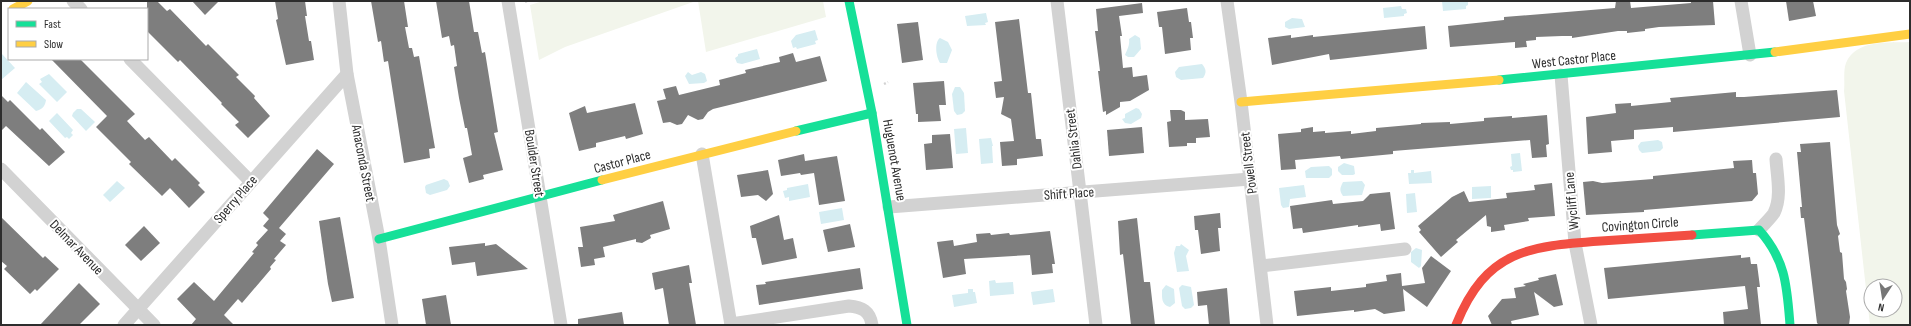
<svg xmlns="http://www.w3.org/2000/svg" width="1911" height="326" font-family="'Sofia Sans Condensed',sans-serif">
	<rect width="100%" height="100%" fill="#fff"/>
	<g fill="#f2f5eb" fill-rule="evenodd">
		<path d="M543 1H696L565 47 539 60 530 5Z"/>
		<path d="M698 1H823L826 17 706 52Z"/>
		<path d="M1910 42V325H1870L1844 91C1845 83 1843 70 1846 63 1856 39 1889 43 1910 42ZM1871 286H1895V310H1871Z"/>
	</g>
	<g fill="#d6edf2">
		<path d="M1442 1H1465L1468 2V5L1466 6V9L1443 11Z"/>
		<path d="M1401 6 1402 9H1406L1407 13 1404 14V16L1384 18 1383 8Z"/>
		<path d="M986 13 988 22 985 23 986 25 967 26 965 16Z"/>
		<path d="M1292 18 1302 19 1305 27 1289 29 1285 27V22Z"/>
		<path d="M815 30 818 40 815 41 816 44 797 49 796 47 793 48 791 41 796 35Z"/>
		<path d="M1135 35 1140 38 1141 49 1134 57H1128L1125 55C1127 50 1130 45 1129 39Z"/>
		<path d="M940 38 948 42 952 50 947 63H940C936 57 934 42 940 38Z"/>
		<path d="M757 49 760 59 742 64 737 63 735 58 738 56V54Z"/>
		<path d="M2 54 15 68 1 80V55Z"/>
		<path d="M1202 64C1206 69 1207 72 1203 78L1181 80 1176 77 1175 72 1179 67Z"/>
		<path d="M688 72 692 75 701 72 705 74 707 81 704 83 689 84 685 76Z"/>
		<path d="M49 74 67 92 57 102 39 84 42 82 40 79Z"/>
		<path d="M26 82 46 100C45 106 43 109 36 111L17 93Z"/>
		<path d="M955 87H960L964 93 965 111 962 114 957 115 954 111 952 94Z"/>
		<path d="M1136 108 1139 109 1142 114 1141 118 1131 124 1125 123 1122 119 1125 118V114Z"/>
		<path d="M77 109H81L95 122 86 131 72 116 73 113Z"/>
		<path d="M57 113 73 130 71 133 73 135 69 139 67 137 65 138 49 121Z"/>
		<path d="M966 128 968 153 956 154 954 129Z"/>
		<path d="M991 138 993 146H992L993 163 981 164 979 139Z"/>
		<path d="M1658 140 1662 142 1663 148 1660 151 1642 153 1639 150 1638 146 1641 142Z"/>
		<path d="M1520 153 1522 171 1513 172V170H1511L1510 167 1512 166 1511 154Z"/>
		<path d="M1344 163 1354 166 1355 174 1353 175H1342L1338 171V167Z"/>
		<path d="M1329 166 1332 169V175L1329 178H1306L1305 171 1311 167Z"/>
		<path d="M1411 170H1414V173L1431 171 1432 183 1409 184 1408 173H1411Z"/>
		<path d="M444 179 448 181 450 186 447 190 430 195 426 193 425 187 426 185Z"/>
		<path d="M117 181 125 188 110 202 103 195Z"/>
		<path d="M1362 181 1365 185 1362 195 1343 196C1339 190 1340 188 1343 182Z"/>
		<path d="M808 184 810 197 789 201V197L785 198 783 191 787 190V188Z"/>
		<path d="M1304 185 1306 197 1290 199 1289 207 1283 208 1281 205 1279 188Z"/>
		<path d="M1491 186V198L1472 199V187Z"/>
		<path d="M1415 193 1417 212 1407 213 1406 194Z"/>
		<path d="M842 208 844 220 821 224 819 212Z"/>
		<path d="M1181 244 1189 250 1186 256 1189 271 1177 272 1174 253 1176 246H1180Z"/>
		<path d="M1416 248 1422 250 1421 266 1419 268 1411 262V252Z"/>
		<path d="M995 280 996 283 1013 282 1014 294 990 296 989 281Z"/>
		<path d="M1166 285 1174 289 1175 303 1170 307C1161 305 1162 297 1162 290Z"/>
		<path d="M1182 285 1191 287 1194 305 1191 308 1185 309 1182 306 1179 288Z"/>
		<path d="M968 289H973V292H975L977 303 954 307 952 295 968 293Z"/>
		<path d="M1053 289 1055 302 1033 305 1031 292Z"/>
	</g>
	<g fill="#7e7e7e">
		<path d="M147 1H157L167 11 170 9 206 46 208 44 239 75 236 77 255 96 254 98 270 116 248 138 235 125 239 122 221 104 222 103 180 60 178 62 147 31Z"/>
		<path d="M192 1H219L205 15Z"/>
		<path d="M275 1H305L307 16H305L309 41H311L314 60 286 65 276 20 278 19Z"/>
		<path d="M371 1H404L408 27H405L409 48H412L414 57 419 56 435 148 429 149 430 158 404 163 388 61 384 62 381 41 378 42Z"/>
		<path d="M436 1H469L474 32H478L482 53 485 52 498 132 494 133 503 170 483 175 484 179 469 183 463 158 472 155 467 128H465L459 98 454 67 457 66 454 45 451 46 449 36 442 38Z"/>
		<path d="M1616 1H1630L1631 8 1691 3V1H1713L1715 25 1659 27 1645 29V31L1627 33V31H1618L1572 38V36H1562L1536 37V40L1526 41 1527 47 1515 48V42L1450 47 1448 26 1504 20V17L1615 8Z"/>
		<path d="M1786 1H1813L1816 16 1789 21Z"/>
		<path d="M1142 3 1143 13 1119 16 1122 36H1120L1123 68 1132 67 1133 77 1147 75 1149 90 1130 101 1120 102V107L1106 115V111L1103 112 1098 71H1100L1095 31H1098L1096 9Z"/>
		<path d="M1187 8 1189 22H1191L1193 38H1190L1191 50 1165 54 1162 27H1159L1157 12Z"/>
		<path d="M1019 19 1028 93H1031L1036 139H1041L1043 156 1017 159V165L1002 166 1000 142 1014 141 1011 119 1001 114 1004 97 996 98 994 82 1002 81 995 22Z"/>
		<path d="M918 22 923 60 902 63 897 24Z"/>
		<path d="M1425 26 1427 49 1330 60 1329 54 1272 65 1268 38 1291 35V38L1313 35V37Z"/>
		<path d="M793 53 796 62 820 56 827 81 713 109 708 112 703 119 698 120 688 115 682 124 677 125 670 122 663 123 657 101 666 99 663 89 676 86 679 95 720 85 719 80 746 73 745 70 780 62 779 57Z"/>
		<path d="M51 59H80L135 114 127 121 145 140 149 137 172 161 175 158 200 183 198 185 205 192 189 208 170 188 162 196 129 164 131 162 96 127 107 116Z"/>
		<path d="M944 81 946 105H939L941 121 918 122V114H916L913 83Z"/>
		<path d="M1837 90 1840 117 1673 132V127L1634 130V139L1611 141 1612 152 1588 154 1586 117 1616 113 1615 104 1631 103V106L1671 102 1670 98 1736 92V97H1744Z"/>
		<path d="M1 95 8 102 10 100 40 130 42 128 65 152 49 166 6 126 1 131Z"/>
		<path d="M635 103 643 134 626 139 625 136 596 143V147L579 151 569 113 585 106 587 113Z"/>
		<path d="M1170 110H1181L1185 112V120L1208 119 1210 137 1196 138V143H1187V146L1169 147 1167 122 1171 121Z"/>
		<path d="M1547 115 1549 144 1546 145 1547 157 1532 158 1530 140 1393 151V154L1341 159 1340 156 1295 160 1296 169 1281 170 1278 134 1301 132V129L1313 127V132L1325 131V133L1351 131V134L1376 131V128L1421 124V123L1450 122V124L1484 121V118L1512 116V118Z"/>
		<path d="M1142 127 1144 153 1109 156 1107 130Z"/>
		<path d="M950 134 953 168 926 170 924 144 932 143V135Z"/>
		<path d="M1830 142 1837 225 1840 234 1838 236 1840 252 1842 253 1844 279 1846 282 1847 289 1846 291 1850 317 1849 325H1819L1817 323 1804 218H1801L1800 207H1802L1797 152H1801L1800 144Z"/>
		<path d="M317 149 334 164 279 228 286 234 280 241 286 245 274 259 276 260 270 267 271 269 242 303 238 299 224 315 234 325H191L196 319 177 299 194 282 214 301 254 253 252 252 258 245 256 243 268 230 263 226 269 219 263 213Z"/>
		<path d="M804 154 805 161 837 156 845 201 819 205 814 173 801 175 800 173 781 176 778 160Z"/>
		<path d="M1752 160 1753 173H1756L1758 194 1752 201 1644 210V212L1586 215 1583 182 1593 181 1602 183 1653 179V176L1734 168 1733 161Z"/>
		<path d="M768 170 773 194 766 201 758 195 741 197 737 175Z"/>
		<path d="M1552 183 1555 216 1528 218 1529 221 1504 225 1505 230 1491 232V227L1487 226 1486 215 1456 240 1458 242 1441 257 1419 232 1421 230 1418 226 1452 197 1464 191 1469 202 1507 198 1506 193 1535 190 1534 185Z"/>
		<path d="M1390 192 1395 229 1381 231 1380 224 1358 227V225L1303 233 1302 228 1293 229 1290 206 1332 200 1333 204 1363 201 1370 194Z"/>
		<path d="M663 201 670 229 650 235 651 238 642 243 636 242V239L603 247 605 257 594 259 595 265 581 267 578 247H583L580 227 615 221 613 215Z"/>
		<path d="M1220 213 1221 228H1218L1220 251 1201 254 1198 230H1195L1194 216Z"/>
		<path d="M779 215 784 240 793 238 797 258 762 265 756 238H752L750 226Z"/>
		<path d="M1 217 43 258 45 256 59 269 37 291 35 289 30 294 4 269 7 266 1 261Z"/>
		<path d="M340 217 354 298 332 302 328 284 319 221Z"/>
		<path d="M1137 218 1144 282H1150L1155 325H1131L1123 254 1120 255 1118 221Z"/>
		<path d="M850 224 855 247 828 252 823 230Z"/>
		<path d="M144 226 160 243 141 261 125 245Z"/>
		<path d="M1050 231 1055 264H1052L1053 273 1032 275 1030 255 964 259 966 274 943 278 937 242 953 240 954 246 977 242 976 234 990 233 991 235 1009 233 1010 235Z"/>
		<path d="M485 243V246L496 244 528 269 477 276 475 262 452 265 449 247Z"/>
		<path d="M1741 255V258L1750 257 1751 264H1757L1760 287H1757L1761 325H1724L1723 312 1748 309 1745 286 1608 299 1604 268Z"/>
		<path d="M1431 256 1451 271 1427 307 1403 289 1405 311 1384 314 1375 309 1354 312V310L1297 316 1294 291 1331 287V291L1366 287V284L1387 281 1386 275 1401 273 1402 286 1425 283 1422 268Z"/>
		<path d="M689 265 692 283H689L696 325H669L663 288 655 290 652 273Z"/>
		<path d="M860 268 863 289 759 305 756 285 766 284 765 282Z"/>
		<path d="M1556 274 1563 305 1554 307 1534 292 1539 315 1511 321 1512 325H1492L1488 316 1502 299 1516 298 1514 288 1526 286 1523 284 1539 280 1538 278Z"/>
		<path d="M79 283 100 304 79 325H40Z"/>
		<path d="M1227 288 1230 325H1209L1207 305 1198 306 1197 292Z"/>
		<path d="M446 295 451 325H426L422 299Z"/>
		<path d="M622 312 624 325H578V319Z"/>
	</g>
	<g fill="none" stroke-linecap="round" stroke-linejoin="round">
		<g stroke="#d2d2d2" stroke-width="2.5" stroke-dasharray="2 2" stroke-linecap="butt">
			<path d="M525 2 527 1"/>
			<path d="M884 84 888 82"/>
		</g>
		<g stroke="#d2d2d2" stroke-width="13">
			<path d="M73 1 81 9"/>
			<path d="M339 1 347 74 379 239 392 325"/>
			<path d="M508 1 561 325"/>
			<path d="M1057 1 1096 325"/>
			<path d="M1227 1 1241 102 1267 325"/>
			<path d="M1741 1 1750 55"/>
			<path d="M130 59 251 182"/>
			<path d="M1561 75 1575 243 1591 325"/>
			<path d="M702 154 731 325"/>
			<path d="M1 169 154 325"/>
			<path d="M889 207 1250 179"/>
			<path d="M1759 230C1764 224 1770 219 1774 213 1782 197 1777 176 1776 159"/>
			<path d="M1261 266 1405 249"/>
			<path d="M731 324 849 306C862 307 870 311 872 325"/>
			<path d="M124 325 347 74"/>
		</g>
		<g stroke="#16e098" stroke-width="9">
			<path d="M849 1 872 113 907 325"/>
			<path d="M1499 80 1775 52"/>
			<path d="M796 131 872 113"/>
			<path d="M1692 235 1759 230C1786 260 1787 287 1790 325"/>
			<path d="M379 239 602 180"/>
		</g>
		<g stroke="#ffcf43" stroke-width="9">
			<path d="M13 9 28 1"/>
			<path d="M1775 52 1910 34"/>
			<path d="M1241 102 1499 80"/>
			<path d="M602 180 796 131"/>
		</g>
		<path stroke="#f24e42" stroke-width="9" d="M1456 325C1486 250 1529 246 1601 241 1631 239 1662 237 1692 235"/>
	</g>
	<g text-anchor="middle" stroke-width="4" stroke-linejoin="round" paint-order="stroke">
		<g font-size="14" fill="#2d2d2d" stroke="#fff">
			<text transform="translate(1574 59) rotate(-6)" y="5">West Castor Place</text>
			<text transform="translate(1073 139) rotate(-97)" y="5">Dahlia Street</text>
			<text transform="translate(895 160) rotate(80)" y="5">Huguenot Avenue</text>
			<text transform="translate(622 161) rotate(-15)" y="5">Castor Place</text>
			<text transform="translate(364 163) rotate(79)" y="5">Anaconda Street</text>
			<text transform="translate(535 163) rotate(81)" y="5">Boulder Street</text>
			<text transform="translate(1248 163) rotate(-97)" y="5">Powell Street</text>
			<text transform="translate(1069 193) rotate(-4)" y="5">Shift Place</text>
			<text transform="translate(235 199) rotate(-49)" y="5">Sperry Place</text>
			<text transform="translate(1571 201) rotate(-95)" y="5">Wycliff Lane</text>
			<text transform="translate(1640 224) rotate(-4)" y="5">Covington Circle</text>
			<text transform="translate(77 247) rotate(46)" y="5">Delmar Avenue</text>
		</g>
	</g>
	<rect width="1911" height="326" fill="none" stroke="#2d2d2d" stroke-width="4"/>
	<rect x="8" y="8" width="140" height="52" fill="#ffffff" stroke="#ababab"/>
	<rect x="16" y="21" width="20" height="6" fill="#16e098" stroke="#ababab"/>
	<text x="44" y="28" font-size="12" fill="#2d2d2d">Fast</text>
	<rect x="16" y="41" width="20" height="6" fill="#ffcf43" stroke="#ababab"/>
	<text x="44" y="48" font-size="12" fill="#2d2d2d">Slow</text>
	<g transform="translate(1883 298) rotate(192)"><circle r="19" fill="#ffffff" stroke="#ababab"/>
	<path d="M0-3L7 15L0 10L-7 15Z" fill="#767676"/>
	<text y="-6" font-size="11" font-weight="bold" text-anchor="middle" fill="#2d2d2d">N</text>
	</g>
</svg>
